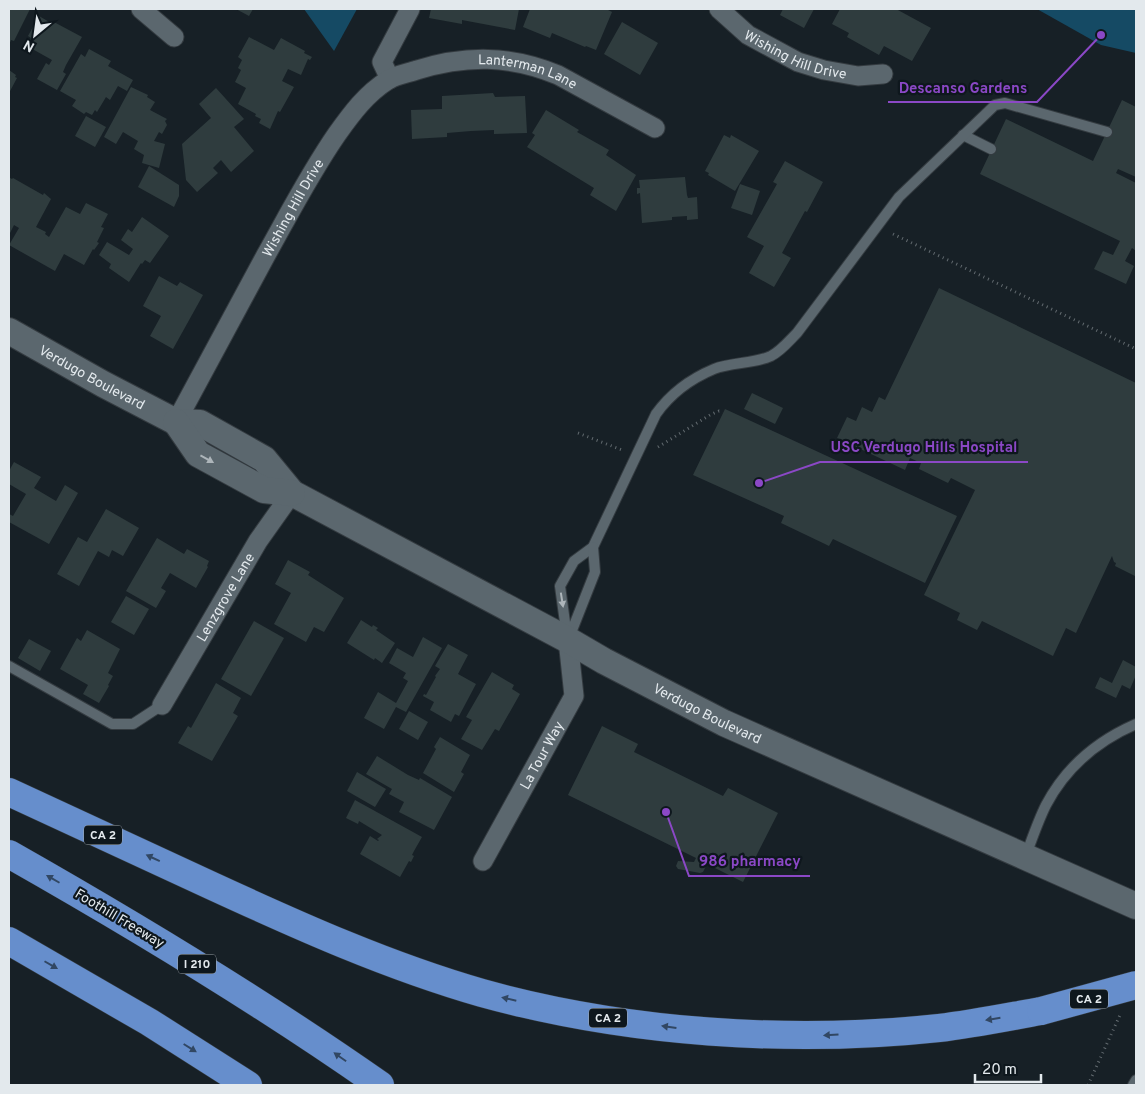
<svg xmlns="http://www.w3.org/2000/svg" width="1145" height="1094" font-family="Overpass,sans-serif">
	<rect width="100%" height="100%" fill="#172026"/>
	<g fill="#154a64">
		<path d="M304 9H357L334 51Z"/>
		<path d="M1037 9H1136V53L1101 45Z"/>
	</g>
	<g fill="#2f3c3e">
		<path d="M9 9H30L14 41 11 40 9 45Z"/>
		<path d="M236 9H253L249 16Z"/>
		<path d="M431 9H519L515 30 462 20V24L429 18Z"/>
		<path d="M530 9H608V10L612 12 596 50 586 46 585 47 552 33 550 38 523 27Z"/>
		<path d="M783 9H814L804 28 780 15Z"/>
		<path d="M840 9H896L931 28 912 61 884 46 879 55 847 37 849 33 832 24Z"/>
		<path d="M39 16 51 23 52 21 82 37 66 65 63 72 66 74 57 90 37 79 46 63 49 65 52 60 27 46 31 38 28 36Z"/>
		<path d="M622 22 658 43 640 75 604 54Z"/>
		<path d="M249 37 274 50 281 38 305 51 304 53 312 57 310 60 308 59 301 75 288 69 282 81 294 87 280 112 278 111 270 129 259 123 261 119 255 116 256 114 238 104 246 88 235 82 241 70 238 68 242 60 238 57Z"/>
		<path d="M89 49 111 61 108 66 133 80 127 91 118 86 110 100 106 97 97 112 95 110 92 115 86 112 84 114 72 106 76 100 60 91 81 54 85 57Z"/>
		<path d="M9 70 16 75 15 77 17 78 9 93Z"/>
		<path d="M131 87 148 95 147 97 155 102 150 110 167 119 165 121 167 125 162 134 159 132 154 141 165 144 159 168 142 163 144 155 134 149 138 141 123 132 116 144 104 137Z"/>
		<path d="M216 88 244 119 234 127 254 151 231 172 221 160 213 168 218 173 197 192 186 180 182 144 211 118 199 104Z"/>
		<path d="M493 93 495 97 525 96 527 133 494 134V130L471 131 447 133V137L412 139 411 110 442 109V96Z"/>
		<path d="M1122 100 1136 107V177L1118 169 1116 173 1136 183V251L1132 248 1125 261 1134 266 1126 284 1094 269 1103 251 1113 255 1120 241 980 174 1006 119 1093 161Z"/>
		<path d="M546 110 579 130 577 132 609 150 606 155 636 175 616 211 590 195 594 188 527 147 535 135 532 133Z"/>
		<path d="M86 116 106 127 95 147 75 136Z"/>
		<path d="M724 135 730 138 731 135 759 151 735 191 708 175 709 173 705 171Z"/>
		<path d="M785 161 823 182 807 212 805 211 782 253 791 258 774 287 749 273 764 246 747 237 777 184 773 182Z"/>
		<path d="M149 166 179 185V196L174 207 138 187Z"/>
		<path d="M685 177 687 195 688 198 697 197 698 219 687 220V216L672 217V220L642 223 640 193 637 194V188H640L639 180Z"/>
		<path d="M10 178 12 179 13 178 43 195 44 193 51 199 36 227 46 232 45 234 49 237 66 207 80 214 86 203 108 214 101 227 104 228 97 242 99 243 94 250 93 249 84 265 64 254 55 271 9 245 19 228 14 225 9 235V181Z"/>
		<path d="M740 184 760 191 752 215 731 208Z"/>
		<path d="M142 217 169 236 150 263 145 260 142 264 141 263 129 282 109 268 111 264 99 255 107 242 129 255 133 249 121 240 128 229 132 232Z"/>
		<path d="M159 276 177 286 180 282 203 295 173 349 150 336 161 316 143 306Z"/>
		<path d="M939 288 1136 383V573L1135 576 1115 566 1116 563 1114 562 1112 556 1076 633 1066 628 1053 656 982 621 977 630 957 620 960 613 924 595 975 490 951 478 948 483 919 469 921 463 910 458 905 470 837 438 847 417 856 421 862 407 872 412 879 397 885 400Z"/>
		<path d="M752 393 783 408 775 424 744 409Z"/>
		<path d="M725 409 957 516 925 583 833 539 829 546 825 544 781 523 784 516 693 475Z"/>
		<path d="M14 462 41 477 34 488 56 501 65 485 78 493 49 544 9 522V514L13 516 26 494 9 484V471Z"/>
		<path d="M106 509 139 528 123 556 112 550 109 557 98 551 79 586 57 574 78 537 87 542Z"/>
		<path d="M157 538 184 554 187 549 209 561 207 566 208 567 196 588 170 573 161 588 166 591 156 608 126 591Z"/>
		<path d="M288 560 310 572 308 575 344 598 324 632 314 627 306 642 274 624 291 593 275 584Z"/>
		<path d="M126 596 149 609 134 635 111 622Z"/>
		<path d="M361 620 372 627 373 625 378 628 376 630 395 643 382 663 375 658 374 660 347 643Z"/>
		<path d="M254 621 284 638 251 696 221 679Z"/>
		<path d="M87 630 120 649 108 673 113 676 108 685 109 686 99 703 83 694 88 685 60 669 77 638 81 641Z"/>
		<path d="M423 637 442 648 406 712 396 707 384 729 364 718 378 692 396 703 408 681 403 678 406 673 389 663 397 648 413 657Z"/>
		<path d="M29 639 51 651 40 671 18 658Z"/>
		<path d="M448 644 468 655 458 674 476 684 459 716 455 714 451 722 430 710 434 702 423 696 424 694 426 695 436 677 435 676 440 669 435 666Z"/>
		<path d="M1123 660 1136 667V675L1130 689 1122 685 1116 698 1095 688 1100 677 1112 683Z"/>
		<path d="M492 672 514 685 512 689 520 694 499 731 495 729 482 750 461 739 472 720 466 717Z"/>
		<path d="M216 683 241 698 233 713 238 716 212 761 178 743 188 726 191 728Z"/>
		<path d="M409 711 428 722 418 740 399 729Z"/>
		<path d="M602 726 638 744 634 752 723 796 728 788 778 813 743 882 707 864 703 872 700 873 678 869 676 866 678 861 694 862 696 858 568 795Z"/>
		<path d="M440 737 470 755 461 772 464 774 454 792 423 773 436 749 434 747Z"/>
		<path d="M377 756 408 775 419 780 420 778 452 797 434 830 399 812 404 802 389 794 392 789 366 774Z"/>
		<path d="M357 772 386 789 375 807 347 791Z"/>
		<path d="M355 800 422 837 414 851 412 855 414 856 411 862 409 861 400 877 360 854 370 836 378 841 379 840 377 839 382 835 359 821 358 824 346 818Z"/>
	</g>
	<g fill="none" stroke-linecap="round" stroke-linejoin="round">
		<g stroke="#343b40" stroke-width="12">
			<g id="lane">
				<path d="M963 135 991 149"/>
				<path d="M567 637 560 586 574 561 593 547 656 414C671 393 690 379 714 369 731 362 754 364 771 356 781 351 789 341 797 333L899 197 995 105 1005 103 1107 132"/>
				<path d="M569 638 595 572 593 547"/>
				<path d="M9 666 112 724H133L162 705"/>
				<path d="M1026 855C1032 839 1038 821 1046 805 1066 767 1097 741 1136 724"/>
				<path d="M1133 1085 1136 1080"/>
			</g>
		</g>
		<g stroke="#343b40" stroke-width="21">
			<g id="street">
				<path d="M141 9 174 37"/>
				<path id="s1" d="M719 9 748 35 798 62 824 70 858 76 883 74"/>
				<path d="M390 79 382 62 410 9"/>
				<path id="s2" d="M176 422C206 366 236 311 266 255 289 214 310 173 337 134 352 113 366 94 388 80 396 75 408 73 417 70 466 55 510 55 558 75L655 128"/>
				<path id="s3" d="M162 705 258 541 292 493"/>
				<path id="s4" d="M483 861 574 696 568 640"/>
			</g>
		</g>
		<g stroke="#343b40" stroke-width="28">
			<g id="secondary">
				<path id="s5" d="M9 331 103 384 176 422 200 423 264 459 292 493 568 640 604 661 724 723 1136 906"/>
				<path d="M176 422 198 454 264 490 292 493"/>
			</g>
		</g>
		<g stroke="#343b40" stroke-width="29">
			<g id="highway">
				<path d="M9 792C76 823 143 854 210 885 299 926 388 966 482 993 627 1033 790 1044 939 1028 973 1024 1007 1017 1041 1011"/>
				<path d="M9 854C136 926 260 1001 380 1085"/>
				<path d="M9 941 149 1022 248 1085"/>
			</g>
		</g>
		<g stroke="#636b70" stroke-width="3" stroke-dasharray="1 4" stroke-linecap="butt">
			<path d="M893 234 1136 349"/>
			<path d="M578 433 622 450"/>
			<path d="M658 447 710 415 719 411 723 412"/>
			<path d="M1088 1085 1120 1015"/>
		</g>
		<use href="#lane" stroke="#5b676e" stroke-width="10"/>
		<use href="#street" stroke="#5b676e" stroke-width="19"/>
		<use href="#secondary" stroke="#5b676e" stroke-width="26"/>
		<use href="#highway" stroke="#668ecc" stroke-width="28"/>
		<g stroke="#343b40" stroke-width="29" stroke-linecap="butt">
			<path id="highway-bridge" d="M1041 1011 1136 985"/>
		</g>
		<use href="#highway-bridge" stroke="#668ecc" stroke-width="28"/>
	</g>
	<defs><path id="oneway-solid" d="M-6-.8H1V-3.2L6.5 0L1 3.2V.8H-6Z" transform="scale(1.25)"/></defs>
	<g fill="#adb5ba">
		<use href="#oneway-solid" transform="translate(207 459) rotate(29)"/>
		<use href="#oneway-solid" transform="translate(562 600) rotate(81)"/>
	</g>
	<g fill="#314763">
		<use href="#oneway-solid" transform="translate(153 858) rotate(-155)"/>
		<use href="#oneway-solid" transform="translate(53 879) rotate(-150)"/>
		<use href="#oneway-solid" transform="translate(51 965) rotate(30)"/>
		<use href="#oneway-solid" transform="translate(509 999) rotate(-167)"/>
		<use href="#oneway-solid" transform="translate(993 1019) rotate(171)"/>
		<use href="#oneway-solid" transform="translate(669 1027) rotate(-172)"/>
		<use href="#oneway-solid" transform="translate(831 1035) rotate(176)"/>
		<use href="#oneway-solid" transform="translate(190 1048) rotate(32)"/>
		<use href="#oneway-solid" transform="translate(340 1057) rotate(-145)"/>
	</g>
	<g text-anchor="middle" stroke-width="4.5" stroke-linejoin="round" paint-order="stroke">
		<g fill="#0e171d" stroke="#a3aaaf" stroke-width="1">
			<rect x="84" y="825.5" width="38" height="19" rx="4"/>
			<rect x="178" y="954.5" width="38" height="19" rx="4"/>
			<rect x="1070" y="989.5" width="38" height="19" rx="4"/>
			<rect x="589" y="1008.5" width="38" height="19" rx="4"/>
		</g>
		<g font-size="12" font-weight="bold" fill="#e3e9ed">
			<text x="103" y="839">CA 2</text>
			<text x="197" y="968">I 210</text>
			<text x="1089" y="1003">CA 2</text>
			<text x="608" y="1022">CA 2</text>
		</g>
		<g font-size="14" fill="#e3e9ed" stroke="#0e171d">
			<text dy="5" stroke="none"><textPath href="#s1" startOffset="91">Wishing Hill Drive</textPath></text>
			<text dy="5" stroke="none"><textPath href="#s2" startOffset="549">Lanterman Lane</textPath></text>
			<text dy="5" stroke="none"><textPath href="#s2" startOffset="244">Wishing Hill Drive</textPath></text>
			<text dy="5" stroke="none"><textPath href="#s5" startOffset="95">Verdugo Boulevard</textPath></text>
			<text dy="5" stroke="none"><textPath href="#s3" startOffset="125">Lenzgrove Lane</textPath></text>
			<text dy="5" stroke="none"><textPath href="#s5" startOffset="802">Verdugo Boulevard</textPath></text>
			<text dy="5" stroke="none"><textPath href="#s4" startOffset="121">La Tour Way</textPath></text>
			<text transform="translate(120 918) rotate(31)" y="5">Foothill Freeway</text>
		</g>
	</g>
	<path fill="none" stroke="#8b48c6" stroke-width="2" d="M1101 35L1037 102H888M759 483L820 462H1028M666 812L689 876H810"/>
	<g fill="#8b48c6" stroke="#0e171d" stroke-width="2">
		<circle cx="1101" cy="35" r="5"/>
		<circle cx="759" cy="483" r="5"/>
		<circle cx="666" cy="812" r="5"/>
	</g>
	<g font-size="15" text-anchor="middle" font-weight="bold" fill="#8b48c6" stroke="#0e171d" stroke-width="4.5" stroke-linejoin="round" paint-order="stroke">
		<text x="963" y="93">Descanso Gardens</text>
		<text x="924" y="452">USC Verdugo Hills Hospital</text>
		<text x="750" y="866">986 pharmacy</text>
	</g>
	<rect width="1145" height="1094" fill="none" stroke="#e3e9ed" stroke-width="20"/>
	<g transform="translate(35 35) rotate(209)" stroke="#0e171d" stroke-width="4" paint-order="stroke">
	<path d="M0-4L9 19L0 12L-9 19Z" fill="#e3e9ed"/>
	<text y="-8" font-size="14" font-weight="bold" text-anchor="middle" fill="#e3e9ed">N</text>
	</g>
	<path d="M975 1074v8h66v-8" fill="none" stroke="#e3e9ed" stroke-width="2.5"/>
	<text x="982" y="1074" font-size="15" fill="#e3e9ed" stroke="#0e171d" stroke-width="4" paint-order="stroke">20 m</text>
</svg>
